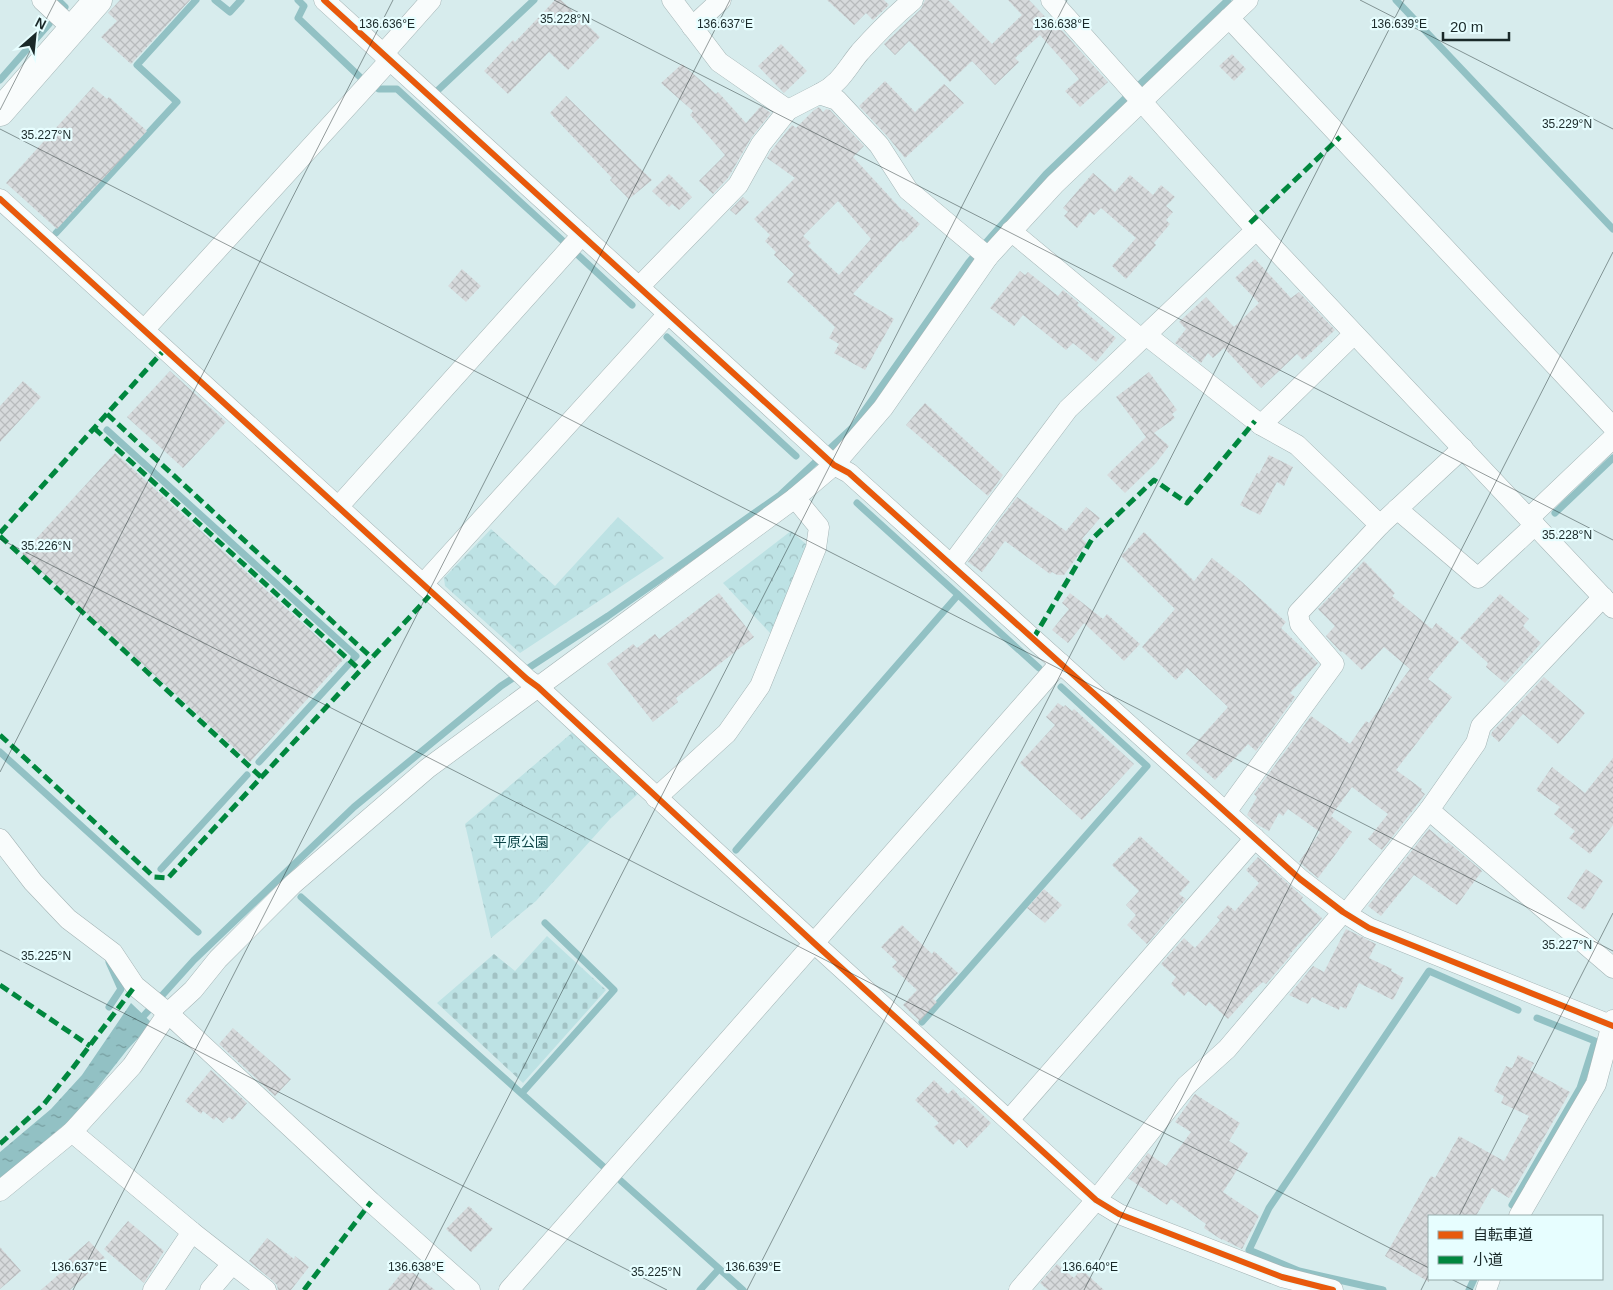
<svg xmlns="http://www.w3.org/2000/svg" width="1613" height="1290" font-family="Arial,'Noto Sans JP',sans-serif">
	<defs>
		<pattern id="forest-crowns" width="20" height="18" patternUnits="userSpaceOnUse" patternTransform="scale(1.25)"><rect width="20" height="18" fill="#bde2e4"/><path d="M2 6a3 3 0 1 1 6 0M12 15a3 3 0 1 1 6 0" fill="none" stroke="#a2c2c4"/></pattern>
		<pattern id="cemetery-stones" width="16" height="16" patternUnits="userSpaceOnUse" patternTransform="scale(1.25)"><rect width="16" height="16" fill="#bde2e4"/><path d="M2 7V4a2 2 0 0 1 4 0v3zM10 15v-3a2 2 0 0 1 4 0v3z" fill="#a2c2c4"/></pattern>
		<pattern id="water-ripples" width="26" height="14" patternUnits="userSpaceOnUse" patternTransform="scale(1.25)"><rect width="26" height="14" fill="#92c1c4"/><path d="M2 4q2-2 4 0t4 0M15 11q2-2 4 0t4 0" fill="none" stroke="#769d9f"/></pattern>
		<pattern id="building-cross-hatch" width="8" height="8" patternUnits="userSpaceOnUse" patternTransform="scale(1.25)"><rect width="8" height="8" fill="#d7dadc"/><path d="M0 0l8 8M0 8l8-8" fill="none" stroke="#b8bbbd"/></pattern>
	</defs>
	<rect width="100%" height="100%" fill="#d7eced"/>
	<g fill="url(#forest-crowns)">
		<path d="M618 517 664 558 520 653 445 586 444 578 491 529 555 586Z"/>
		<path d="M791 531 807 545 771 634 723 583Z"/>
		<path d="M573 732 639 793 610 819 536 901 491 938 465 824Z"/>
	</g>
	<path fill="url(#cemetery-stones)" d="M547 936 606 990 523 1083 437 1003 494 954 515 971Z"/>
	<path fill="url(#water-ripples)" d="M131 1003 152 1023 127 1050 76 1115 0 1179V1152L51 1109 82 1075Z"/>
	<g fill="none" stroke-linecap="round" stroke-linejoin="round">
		<g stroke="#92c1c4" stroke-width="7">
			<path d="M58 0 65 7"/>
			<path d="M215 0 230 12 241 0"/>
			<path d="M298 0 304 6 298 18 360 77"/>
			<path d="M1396 0 1613 229"/>
			<path d="M0 80 49 24"/>
			<path d="M379 89H397L563 241"/>
			<path d="M437 91 534 0"/>
			<path d="M56 233 177 102 137 65 196 0"/>
			<path d="M579 256 632 305"/>
			<path d="M667 337 796 456"/>
			<path d="M107 430 356 656 354 658"/>
			<path d="M857 503 1039 668"/>
			<path d="M1555 513 1613 458"/>
			<path d="M0 752 198 932"/>
			<path d="M259 762 348 665"/>
			<path d="M736 850 958 595"/>
			<path d="M161 869 247 775"/>
			<path d="M301 897 605 1168"/>
			<path d="M109 962 121 989 109 1007"/>
			<path d="M139 1021 194 960 354 807 501 686 608 616 780 495 809 468 853 427 969 262 1046 174 1228 0"/>
			<path d="M922 1022 1147 766 1061 687"/>
			<path d="M522 1093 614 990 545 923"/>
			<path d="M621 1181 743 1290"/>
			<path d="M1512 1205 1580 1088 1595 1041 1537 1018"/>
			<path d="M700 1290 719 1269"/>
			<path d="M1383 1290 1299 1271 1249 1250 1269 1208 1429 971 1518 1010"/>
			<path d="M1469 1290 1474 1279"/>
		</g>
	</g>
	<g fill="url(#building-cross-hatch)" fill-rule="evenodd">
		<path d="M120 0H190L131 64 101 37 117 21 108 13Z"/>
		<path d="M555 0H561L600 37 568 70 549 52 508 94 484 71 513 40 515 42Z"/>
		<path d="M827 0H884L889 5 873 20 866 13 854 25Z"/>
		<path d="M925 0H948L992 44 1022 15 1008 0H1029L1055 27 1057 25 1108 82 1080 107 1065 91 1079 79 1040 35 1015 58 1019 62 995 85 972 61 950 82 909 41 895 55 884 44 921 9Z"/>
		<path d="M781 44 807 71 784 93 758 66Z"/>
		<path d="M1232 54 1246 69 1234 81 1219 66Z"/>
		<path d="M682 64 716 94 718 92 746 123 761 106 771 113 751 138 728 178 713 194 699 181 725 155 690 115 693 111 661 83Z"/>
		<path d="M885 81 915 112 944 84 964 103 905 158 888 137 859 106Z"/>
		<path d="M93 87 107 99 109 97 147 131 57 229 6 183Z"/>
		<path d="M566 96 652 180 629 199 610 180 612 178 550 113Z"/>
		<path d="M819 107 823 112 826 109 830 110 864 146 853 157 902 210 904 209 920 224 903 242 901 240 853 294 894 319 865 370 834 353 839 344 829 338 835 327 787 282 794 274 774 255 776 252 765 241 770 235 754 219 795 178 767 158 771 151 792 125 796 128 814 110ZM838 201 871 239 839 275 808 246 811 243 803 236Z"/>
		<path d="M1093 173 1115 192 1130 175 1153 195 1161 185 1175 197 1166 206 1173 212 1166 220 1170 224 1154 243 1156 245 1126 279 1112 266 1136 238 1101 208 1094 215 1090 212 1077 228 1064 216 1068 212 1063 208Z"/>
		<path d="M669 174 692 197 679 210 672 204 669 207 652 191Z"/>
		<path d="M743 197 749 202 736 215 730 210Z"/>
		<path d="M1255 259 1291 298 1299 292 1335 330 1303 360 1297 354 1261 388 1224 348 1213 358 1208 353 1201 363 1175 343 1186 329 1179 322 1206 297 1234 327 1259 303 1235 278Z"/>
		<path d="M462 269 481 286 466 302 448 286Z"/>
		<path d="M1020 271 1025 275 1028 272 1058 296 1063 290 1079 303 1077 305 1116 338 1096 362 1073 343 1066 350 1023 315 1014 326 990 308Z"/>
		<path d="M170 371 226 422 183 468 127 417Z"/>
		<path d="M1149 372 1177 410 1172 414 1175 418 1154 433 1169 446 1156 463 1125 493 1107 475 1146 437 1116 397Z"/>
		<path d="M23 381 41 397 0 442V406Z"/>
		<path d="M925 403 1003 475 988 496 906 425Z"/>
		<path d="M115 453 343 660 250 762 22 554Z"/>
		<path d="M1269 455 1293 467 1284 486 1277 482 1260 515 1240 505 1257 473 1259 474Z"/>
		<path d="M1017 497 1066 531 1086 507 1100 518 1082 539 1087 543 1064 575H1057L1052 572 1050 574 1005 541 982 572 968 562Z"/>
		<path d="M1144 532 1194 581 1212 558 1242 582 1286 622 1281 628 1318 663 1290 693 1295 697 1256 751 1248 744 1215 780 1186 754 1228 707 1187 668 1176 680 1142 647 1175 609 1121 556Z"/>
		<path d="M1364 561 1395 593 1392 596 1432 629 1436 623 1459 642 1428 679 1452 697 1396 770 1422 789 1421 791 1425 794 1410 814 1382 850 1368 839 1388 814 1352 787 1331 816 1352 832 1318 878 1299 862 1320 832 1288 809 1283 816 1279 813 1269 831 1258 825 1247 815 1257 797 1254 794 1311 716 1350 744 1366 721 1369 723 1410 669 1384 647 1362 670 1342 651 1341 652 1326 636 1335 626 1318 609Z"/>
		<path d="M719 593 754 637 676 698 678 702 653 722 607 664 633 644 637 648 655 634 659 639Z"/>
		<path d="M1070 593 1103 619 1107 614 1140 644 1124 661 1084 623 1068 643 1052 630 1069 609 1062 603Z"/>
		<path d="M1500 594 1529 619 1523 626 1541 643 1505 683 1486 667 1488 663 1460 638Z"/>
		<path d="M1544 677 1585 713 1558 744 1523 714 1499 742 1491 735 1492 732Z"/>
		<path d="M1058 703 1064 707 1065 705 1072 711 1074 709 1134 764 1082 820 1020 763 1055 725 1046 717Z"/>
		<path d="M1613 758V825L1590 854 1569 838 1575 831 1554 814 1560 807 1536 790 1552 767 1585 793Z"/>
		<path d="M1429 829 1447 844 1448 842 1482 871 1457 905 1414 875 1381 916 1368 906Z"/>
		<path d="M1140 836 1190 882 1179 894 1186 899 1147 944 1127 925 1136 915 1126 905 1139 891 1112 865Z"/>
		<path d="M1258 857 1303 897 1301 900 1322 918 1289 955H1291L1266 984 1263 982 1253 991 1228 1019 1209 1002 1206 1006 1188 991 1184 996 1171 984 1176 977 1161 964 1184 938 1195 948 1220 920 1217 917 1228 905 1235 911 1259 883 1246 870Z"/>
		<path d="M1586 869 1603 881 1584 910 1567 898Z"/>
		<path d="M1044 889 1062 905 1045 923 1027 908Z"/>
		<path d="M902 925 932 954 934 951 958 973 933 999 937 1002 920 1021 903 1005 917 990 892 967 897 962 881 947Z"/>
		<path d="M1346 929 1376 944 1369 958 1392 969 1391 971 1404 978 1393 1000 1359 983 1346 1009 1340 1006 1339 1010 1312 997 1308 1004 1289 995 1313 966 1324 972Z"/>
		<path d="M233 1028 291 1079 275 1096 219 1044Z"/>
		<path d="M1518 1055 1534 1063 1530 1070 1570 1092 1509 1198 1492 1188 1476 1216H1429V1282L1385 1256 1431 1176 1435 1178 1459 1136 1504 1161 1529 1116 1501 1103 1504 1096 1494 1091 1506 1066 1512 1068Z"/>
		<path d="M211 1070 247 1103 233 1120 229 1117 223 1123 216 1117 214 1120 203 1111 201 1114 185 1101Z"/>
		<path d="M934 1080 948 1094 953 1089 962 1099 964 1097 991 1123 967 1148 959 1139 953 1145 934 1127 939 1123 915 1100Z"/>
		<path d="M1195 1094 1240 1123 1229 1141 1248 1153 1223 1192 1259 1216 1242 1249 1222 1239V1240L1204 1228 1206 1224 1171 1199 1167 1205 1128 1178 1148 1153 1166 1166 1191 1132 1175 1122Z"/>
		<path d="M469 1206 493 1229 471 1252 446 1229Z"/>
		<path d="M128 1221 164 1251 144 1283 104 1249Z"/>
		<path d="M267 1238 294 1259 295 1256 309 1267 291 1290H278L277 1285 273 1281 249 1261Z"/>
		<path d="M89 1241 105 1258 70 1290H41L66 1268 63 1264Z"/>
		<path d="M0 1247 21 1271 0 1289Z"/>
		<path d="M1057 1264 1074 1278 1081 1269 1104 1290H1048L1040 1283Z"/>
		<path d="M406 1267 435 1290H388Z"/>
	</g>
	<g fill="none" stroke-linecap="round" stroke-linejoin="round">
		<g stroke="#a4b4b5" stroke-width="21">
			<g id="street">
				<path d="M42 0 73 29"/>
				<path d="M324 0 810 443 834 465 849 473 1300 879 1343 912 1369 928 1613 1026"/>
				<path d="M672 0 719 62 788 110"/>
				<path d="M1051 0 1250 223 1613 608"/>
				<path d="M1229 18 1613 427"/>
				<path d="M692 27 721 0"/>
				<path d="M383 54 431 0"/>
				<path d="M819 94C840 84 846 69 860 52 876 34 894 16 913 0"/>
				<path d="M0 199 527 679 538 687 814 943 1096 1200 1119 1214 1282 1277 1333 1290"/>
				<path d="M1011 231 1141 339"/>
				<path d="M639 287 738 185 761 144 788 110 819 94 837 100 879 145 908 190 988 257 1055 184 1248 0"/>
				<path d="M144 330 390 60"/>
				<path d="M1146 335 1261 425 1297 445 1380 525"/>
				<path d="M1261 425 1354 334"/>
				<path d="M338 507 582 235"/>
				<path d="M1397 509 1478 578 1535 525"/>
				<path d="M1529 518 1613 438"/>
				<path d="M951 565 1068 409 1256 230"/>
				<path d="M423 584 668 314"/>
				<path d="M1603 597 1481 726 1476 743 1429 810 1613 968"/>
				<path d="M656 798 727 733 760 686 816 548 819 527 795 498"/>
				<path d="M1226 812 1334 664 1300 624 1298 613 1380 525 1463 448"/>
				<path d="M0 839 33 882 68 919 113 953 135 986 168 1013 371 1202 470 1290"/>
				<path d="M1346 914 1429 810"/>
				<path d="M1009 1120 1255 838"/>
				<path d="M72 1132 192 1232 266 1290"/>
				<path d="M0 1191 72 1132 132 1066 168 1013 193 990 218 959 293 884 428 768 795 498 834 465 883 408 988 257"/>
				<path d="M1519 1216 1596 1084 1613 1020"/>
				<path d="M153 1290 192 1232"/>
				<path d="M210 1290 232 1264"/>
				<path d="M509 1290 1060 663"/>
				<path d="M1019 1290 1096 1200 1186 1086 1227 1049 1343 912"/>
				<path d="M1486 1290 1490 1279"/>
			</g>
		</g>
		<g stroke="#a4b4b5" stroke-width="29">
			<path id="secondary" d="M0 112 98 0"/>
		</g>
		<use href="#street" stroke="#f9fcfc" stroke-width="20"/>
		<use href="#secondary" stroke="#f9fcfc" stroke-width="28"/>
		<g stroke="#00873e" stroke-width="5" stroke-dasharray="10 5" stroke-linecap="butt">
			<path d="M1250 223 1340 137"/>
			<path d="M107 414 372 658"/>
			<path d="M94 428 360 670"/>
			<path d="M0 533 165 349"/>
			<path d="M0 536 261 777"/>
			<path d="M1033 639 1092 539 1154 480 1187 503 1255 421"/>
			<path d="M0 735 154 877 168 878 432 593"/>
			<path d="M0 985 90 1046"/>
			<path d="M0 1144 44 1104 72 1069 135 986"/>
			<path d="M304 1290 371 1202"/>
		</g>
		<g stroke="#e7feff" stroke-width="9">
			<g id="cycleway">
				<path d="M324 0 810 443 834 465 849 473 1300 879 1343 912 1369 928 1613 1026"/>
				<path d="M0 199 527 679 538 687 814 943 1096 1200 1119 1214 1282 1277 1333 1290"/>
			</g>
		</g>
		<use href="#cycleway" stroke="#e8590c" stroke-width="6"/>
	</g>
	<path fill="none" stroke="#1a2929" stroke-width="1" stroke-opacity="0.45" d="M554 0 1613 540M1360 0 1613 129M0 110 56 0M0 129 1613 951M0 539 1429 1268M0 772 393 0M0 950 667 1290M1459 1216 1613 913M1451 1279 1473 1290M73 1290 730 0M410 1290 1067 0M747 1290 1404 0M1084 1290 1613 252M1421 1290 1429 1274"/>
	<g text-anchor="middle" stroke-width="4.5" stroke-linejoin="round" paint-order="stroke">
		<g font-size="14" fill="#0b4346" stroke="#e7feff">
			<text x="521" y="847">平原公園</text>
		</g>
	</g>
	<g font-size="12" text-anchor="middle" fill="#1a2929" stroke="#e7feff" stroke-width="4.5" stroke-linejoin="round" paint-order="stroke">
		<text x="565" y="23">35.228°N</text>
		<text x="387" y="28">136.636°E</text>
		<text x="725" y="28">136.637°E</text>
		<text x="1062" y="28">136.638°E</text>
		<text x="1399" y="28">136.639°E</text>
		<text x="1567" y="128">35.229°N</text>
		<text x="46" y="139">35.227°N</text>
		<text x="1567" y="539">35.228°N</text>
		<text x="46" y="550">35.226°N</text>
		<text x="1567" y="949">35.227°N</text>
		<text x="46" y="960">35.225°N</text>
		<text x="79" y="1271">136.637°E</text>
		<text x="416" y="1271">136.638°E</text>
		<text x="753" y="1271">136.639°E</text>
		<text x="1090" y="1271">136.640°E</text>
		<text x="656" y="1276">35.225°N</text>
	</g>
	<rect x="1428" y="1215" width="175" height="65" fill="#e7feff" stroke="#95a9a9"/>
	<rect x="1438" y="1231" width="25" height="8" fill="#e8590c" stroke="#95a9a9"/>
	<text x="1473" y="1240" font-size="15" fill="#1a2929">自転車道</text>
	<rect x="1438" y="1256" width="25" height="8" fill="#00873e" stroke="#95a9a9"/>
	<text x="1473" y="1265" font-size="15" fill="#1a2929">小道</text>
	<g transform="translate(35 35) rotate(27)" stroke="#e7feff" stroke-width="4" paint-order="stroke">
	<path d="M0-4L9 19L0 12L-9 19Z" fill="#1a2929"/>
	<text y="-8" font-size="14" font-weight="bold" text-anchor="middle" fill="#1a2929">N</text>
	</g>
	<path d="M1443 32v8h66v-8" fill="none" stroke="#1a2929" stroke-width="2.5"/>
	<text x="1450" y="32" font-size="15" fill="#1a2929" stroke="#e7feff" stroke-width="4" paint-order="stroke">20 m</text>
</svg>
